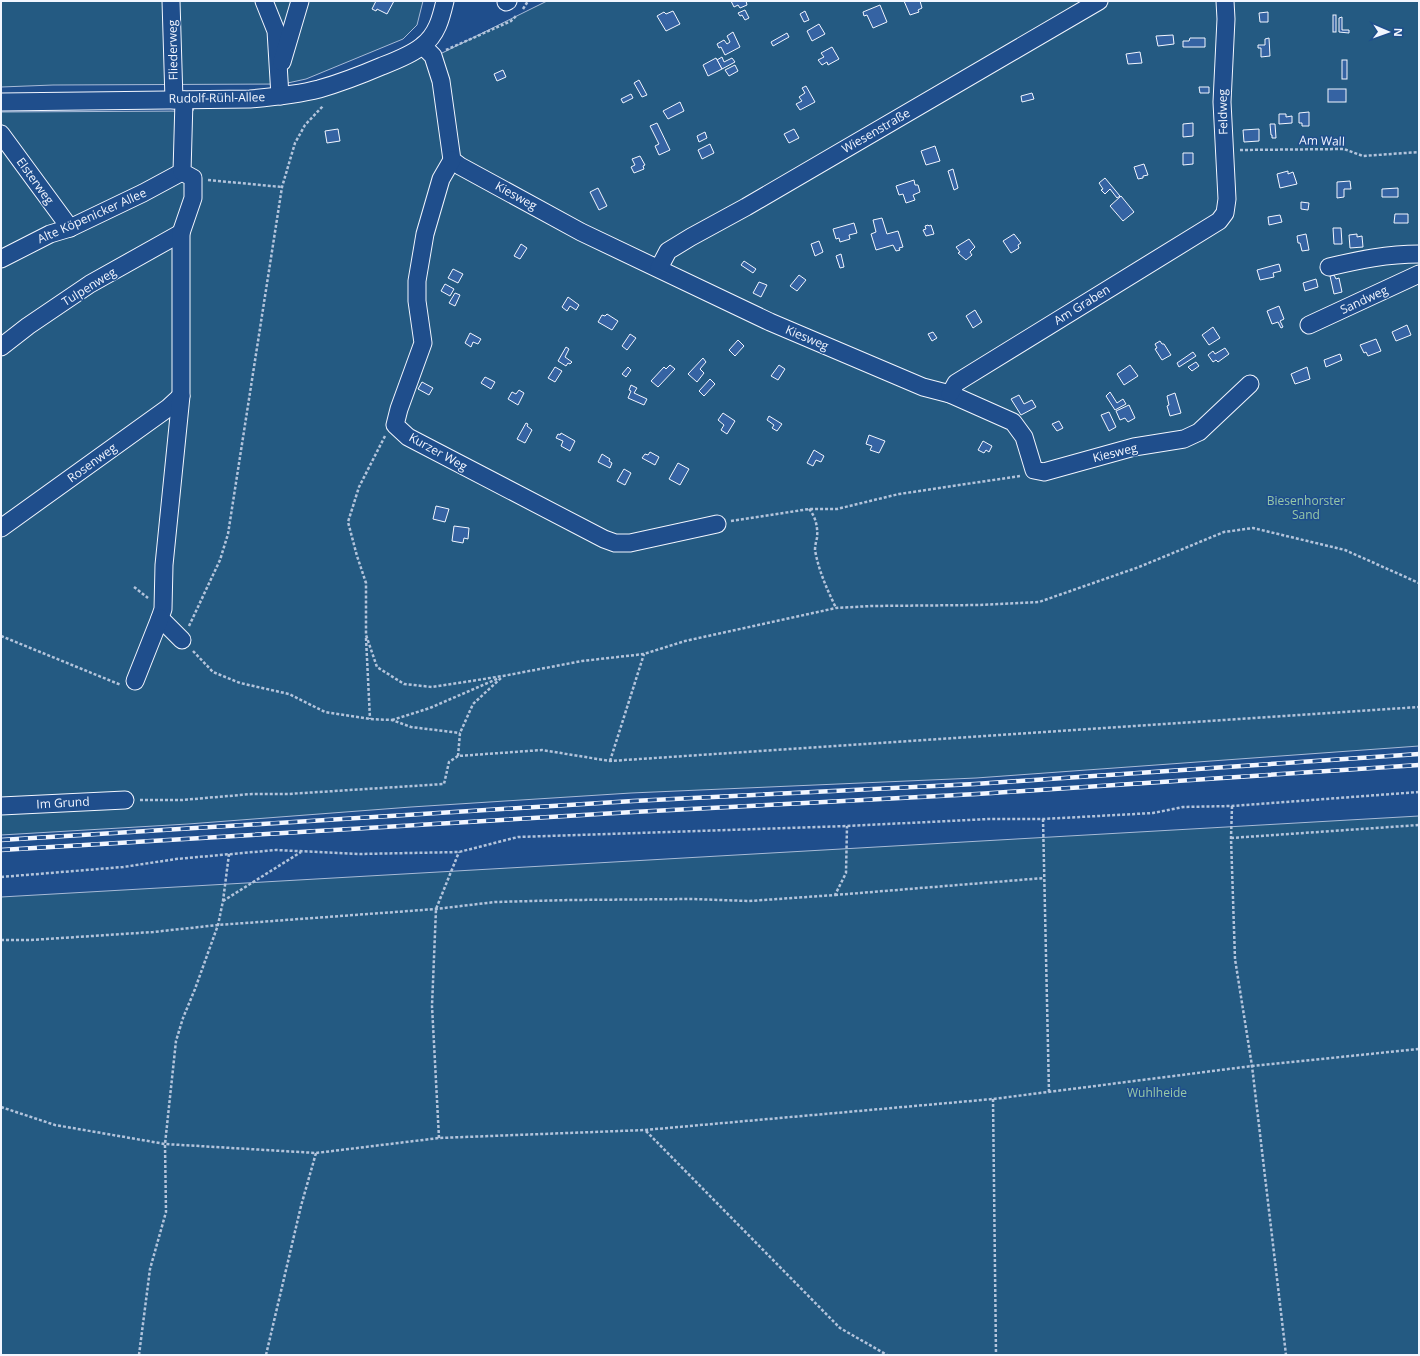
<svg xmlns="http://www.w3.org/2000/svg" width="1420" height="1356" font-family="'Open Sans',sans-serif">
	<rect width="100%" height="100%" fill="#1f4e8c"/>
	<g fill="#245a82" stroke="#a8bbd7">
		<path d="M1 1H423L417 25 403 39 306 79 283 84 53 85 1 87Z"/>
		<path d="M547 1H1419V746L976 778 631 793 411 807 188 824 1 835V112L193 111 194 108 225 107 420 57 430 59Z"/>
		<path d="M1419 816V1355H1V897Z"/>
	</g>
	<g fill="#3563a3" stroke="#f2f6ff">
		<path d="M376 1H394L387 14 377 9 376 11 372 9Z"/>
		<path d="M731 1H746L747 5 740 8 738 5 734 7Z"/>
		<path d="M904 1H920L922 8 918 10 919 12 910 15Z"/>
		<path d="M880 5 887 22 873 28 867 15 864 16 863 12Z"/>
		<path d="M745 10 749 18 745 20 742 15 740 16 738 13Z"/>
		<path d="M673 11 680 24 666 31 657 16 664 12 666 14Z"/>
		<path d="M805 11 809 20 804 22 800 14Z"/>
		<path d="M1268 12V22H1260L1259 13Z"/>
		<rect x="1333" y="15" width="3" height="17"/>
		<path d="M1342 17V30H1349V33L1339 32V18Z"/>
		<path d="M819 24 825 34 812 41 807 31Z"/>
		<path d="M733 32 740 47 725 55 721 47 719 48 717 44 724 40 727 44 730 42 727 36Z"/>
		<path d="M787 33 789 37 773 46 771 42Z"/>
		<path d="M1173 35 1174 44 1158 46 1156 36Z"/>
		<path d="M1190 38H1205V47H1183V41H1189Z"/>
		<path d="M1269 38 1270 56 1261 57V48H1258V45H1265V39Z"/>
		<path d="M832 47 839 59 828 65 827 62 822 65 818 60 824 57 821 53Z"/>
		<path d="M1140 52 1142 63 1128 64 1126 54Z"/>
		<path d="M722 57 724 62 732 58 735 62 722 69 717 60Z"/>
		<path d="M716 58 722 69 708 76 703 65Z"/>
		<rect x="1342" y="60" width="5" height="19"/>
		<path d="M735 65 738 71 729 76 725 70Z"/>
		<path d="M503 70 506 77 497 81 494 74Z"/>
		<path d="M639 80 647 95 642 97 634 83Z"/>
		<path d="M806 86 815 102 800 110 796 104 802 101 799 97 805 93 802 88Z"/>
		<path d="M1199 87H1209V93H1200Z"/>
		<rect x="1328" y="89" width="18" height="13"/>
		<path d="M1032 93 1034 99 1022 102 1021 96Z"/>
		<path d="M631 94 633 98 623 103 621 99Z"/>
		<path d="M680 102 684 111 668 119 663 111Z"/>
		<path d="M1309 112V126H1302V123H1299V113Z"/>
		<path d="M1279 114H1286V117L1292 116V123L1279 124Z"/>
		<path d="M657 123 670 150 659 155 655 146 659 144 650 126Z"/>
		<path d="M1193 123V136L1183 137V124Z"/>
		<path d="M1270 124H1275L1276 138H1272V135H1271Z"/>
		<path d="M338 129 340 141 327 143 325 131Z"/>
		<path d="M794 129 799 138 789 143 784 134Z"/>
		<path d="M1259 129V141L1244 142 1243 130Z"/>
		<path d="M705 132 707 138 699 142 697 136Z"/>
		<path d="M710 144 714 153 702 159 698 150Z"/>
		<path d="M935 146 940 161 926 165 921 151Z"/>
		<path d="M1183 153H1193V164L1183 165Z"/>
		<path d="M640 156 645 165 643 166 644 169 634 173 631 167 635 165 632 159Z"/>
		<path d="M1144 164 1148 175 1143 176V178L1138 179 1134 167Z"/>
		<path d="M953 169 958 188 954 190 948 171Z"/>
		<path d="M1288 171V174L1293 172 1297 184 1280 188 1277 174Z"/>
		<path d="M1105 178 1120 196 1117 198 1110 189 1105 194 1101 190 1103 189 1099 183Z"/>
		<path d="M914 180 915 185H918L920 192 913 195 915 200 906 203 903 194 899 195 896 186Z"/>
		<path d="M1350 181 1351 189H1344V197L1337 198V182Z"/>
		<path d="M598 188 607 206 599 210 590 192Z"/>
		<path d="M1398 188V197H1382V189Z"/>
		<path d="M1121 196 1134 212 1123 221 1110 206Z"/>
		<path d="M1301 202 1309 203 1308 210 1301 209Z"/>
		<path d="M1395 214H1408V223H1394Z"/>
		<path d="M1280 215 1282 222 1269 225 1268 217Z"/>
		<path d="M882 218 887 234 898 231 903 247 899 248 900 250 896 251 893 245 876 250 871 234 876 232 873 220Z"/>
		<path d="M854 223 857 233 849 235 850 239 840 242 839 238 836 239 833 229Z"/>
		<path d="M928 225 929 226 931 225 934 234 926 236 923 230 926 229 925 226Z"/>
		<path d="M1333 228H1341L1342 244H1334Z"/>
		<path d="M1014 234 1021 243 1018 245 1019 248 1011 253 1003 241Z"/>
		<path d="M1306 234 1309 250 1302 251 1300 243H1298L1297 236Z"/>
		<path d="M1357 234V237L1362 236 1363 247 1350 248 1349 235Z"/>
		<path d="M969 239 975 247 970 252 972 255 966 260 958 253 960 252 956 247Z"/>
		<path d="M819 241 823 252 815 256 811 244Z"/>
		<path d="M521 244 527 248 520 259 514 256Z"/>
		<path d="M841 254 844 267 840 268 836 256Z"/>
		<path d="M744 261 756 269 753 273 741 265Z"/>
		<path d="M1279 264 1281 271 1273 273 1274 277 1260 280 1257 270Z"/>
		<path d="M453 269 463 274 458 283 448 278Z"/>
		<path d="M799 275 806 280 797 291 790 286Z"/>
		<path d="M1334 275 1336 279 1339 278 1342 292 1334 294 1330 276Z"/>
		<path d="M1316 279 1318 287 1305 291 1303 283Z"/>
		<path d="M759 282 767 285 761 297 753 293Z"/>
		<path d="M445 284 454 289 450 296 441 291Z"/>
		<path d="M455 293 460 295 455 306 449 303Z"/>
		<path d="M568 297 579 305 576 310 570 306 567 311 562 307Z"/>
		<path d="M1279 306 1284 319 1280 321 1283 327 1281 328 1278 322 1272 324 1267 311Z"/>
		<path d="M975 310 982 322 973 328 966 316Z"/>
		<path d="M607 314 618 321 612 330 598 322 602 315 605 316Z"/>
		<path d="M1407 325 1411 335 1396 341 1392 332Z"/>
		<path d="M1213 327 1220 338 1209 345 1202 335Z"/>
		<path d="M933 332 937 338 932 341 928 334Z"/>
		<path d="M470 333 481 339 478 344 473 342 471 347 465 343Z"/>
		<path d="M630 334 636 338 627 350 622 346Z"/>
		<path d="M1376 339 1381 351 1368 356 1366 352 1364 353 1360 345Z"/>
		<path d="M738 340 744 346 735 356 729 350Z"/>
		<path d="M1160 341 1162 344H1164L1171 355 1162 360 1155 349 1157 348 1155 344Z"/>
		<path d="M566 347 569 349 565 357 572 362 570 364 568 363 566 366 558 361Z"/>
		<path d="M1225 348 1229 354 1218 362 1216 360 1213 362 1208 355 1213 351 1215 354Z"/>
		<path d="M1193 352 1196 356 1179 367 1177 363Z"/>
		<path d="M1340 354 1342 360 1326 367 1324 360Z"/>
		<path d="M703 358 706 362 700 369 704 373 697 382 688 374Z"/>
		<path d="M1196 362 1199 366 1192 371 1188 367Z"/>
		<path d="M670 365 675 369 658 387 651 381 664 367 666 369Z"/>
		<path d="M779 365 785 369 778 380 771 376Z"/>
		<path d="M1130 365 1138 376 1124 385 1117 374Z"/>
		<path d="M555 367 562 371 555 382 548 378Z"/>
		<path d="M628 367 631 370 626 377 622 374Z"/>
		<path d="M1307 367 1310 379 1295 384 1291 374Z"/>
		<path d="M485 377 495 382 491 389 481 383Z"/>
		<path d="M710 379 715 384 704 396 699 391Z"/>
		<path d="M422 382 433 388 429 395 418 389Z"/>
		<path d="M631 385 637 388 634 393 647 399 644 405 628 398 631 391 629 390Z"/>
		<path d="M519 390 524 393 518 405 508 399 512 392 516 394Z"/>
		<path d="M1110 392 1117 403 1123 399 1126 404 1115 410 1106 396Z"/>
		<path d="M1175 393 1181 413 1170 416 1167 406 1169 405 1167 396Z"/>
		<path d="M1019 395 1024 404 1032 400 1036 407 1021 415 1011 399Z"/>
		<path d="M1129 405 1135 418 1128 422 1125 418 1120 420 1116 411Z"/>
		<path d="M1109 412 1116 427 1109 431 1101 415Z"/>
		<path d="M723 413 735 421 727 434 721 430 724 425 718 420Z"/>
		<path d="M769 416 782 424 777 431 772 428 774 425 767 420Z"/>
		<path d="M1059 421 1063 428 1057 431 1052 424Z"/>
		<path d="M526 423 528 424 527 426 532 430 525 443 517 439Z"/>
		<path d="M561 433 575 441 570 451 561 446 563 441 556 438 558 434 560 435Z"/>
		<path d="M869 435 885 441 879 453 870 450 872 446 866 444Z"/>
		<path d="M983 441 992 446 989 452 986 450 984 453 978 450Z"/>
		<path d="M814 450 824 456 821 462 816 460 813 466 807 463Z"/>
		<path d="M650 452 659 457 655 465 642 458 645 454 648 455Z"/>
		<path d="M602 454 610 459 609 461 612 463 610 468 598 462Z"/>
		<path d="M678 463 689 469 680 485 669 479Z"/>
		<path d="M624 469 631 473 625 485 617 481Z"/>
		<path d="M436 506 449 509 445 522 433 519Z"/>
		<path d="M454 526 469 528 468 539 464 538 463 543 452 541Z"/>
	</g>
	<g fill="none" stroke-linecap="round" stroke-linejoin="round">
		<g stroke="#f2f6ff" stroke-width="19">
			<g id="minor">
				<path d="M171 1 174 100"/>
				<path d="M264 1 276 31 280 96"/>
				<path d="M506 2 508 1"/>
				<path d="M423 46 433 56 441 81 452 160 460 166 581 232 770 322 923 387 950 394 1013 422 1024 437 1034 470 1044 472 1134 447 1184 439 1199 432 1250 384"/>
				<path d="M282 62 300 1"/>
				<path d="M1 102 250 99C273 97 296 95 319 89 340 83 361 75 382 66 395 61 411 55 422 46 437 35 441 18 445 1"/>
				<path d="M1 134 70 228"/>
				<path d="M452 160 441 179 425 234 417 281V301L423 343 399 409 395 425 408 437 604 539 615 543H630L717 524"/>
				<path d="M1 259 50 234 70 228 143 193 182 172"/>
				<path d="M1329 267C1359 260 1387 254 1419 254"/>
				<path d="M659 268 668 251 691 237 746 207 1099 1"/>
				<path d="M1309 325 1419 274"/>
				<path d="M1 347 28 326 90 284 181 233"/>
				<path d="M950 394 956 383 1219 221 1225 213 1227 199 1222 102 1226 19 1225 1"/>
				<path d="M1 528 168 408 181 396"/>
				<path d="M182 640 160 618 163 609 164 565 181 396V233L193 198V178L182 172 184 100"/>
				<path d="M135 681 160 618"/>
				<path d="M1 806 125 800"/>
			</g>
		</g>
		<g stroke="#b3c4dc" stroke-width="2.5" stroke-dasharray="3 2" stroke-linecap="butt">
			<path d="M523 9 528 1"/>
			<path d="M446 50 511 21 517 15"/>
			<path d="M1240 150 1344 149 1363 156 1419 152"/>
			<path d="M208 180 282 187"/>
			<path d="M385 436 359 487 348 522 357 556 366 583V635L377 667 404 684 432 687 503 676 582 661 644 654 685 641 836 608 871 606 980 605 1039 602 1139 567 1224 532 1253 528 1345 550 1419 583"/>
			<path d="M809 509C816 517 818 528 817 538 816 542 815 546 815 550 819 572 827 589 836 608"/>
			<path d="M731 521 809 509H837L899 494 1020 476"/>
			<path d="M134 587 148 598"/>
			<path d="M189 626 220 560 228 534 282 187 295 143 305 125 322 107 323 105"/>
			<path d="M1 636 121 685"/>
			<path d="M366 638 370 719"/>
			<path d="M193 651 213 672 240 683 289 694 325 712 370 719 392 720 411 727 460 733"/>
			<path d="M392 720 430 708 499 678"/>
			<path d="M458 756 460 733 473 704 501 678"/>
			<path d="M610 761 644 654"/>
			<path d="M140 800H182L252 794H288L444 784 449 762 458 756 542 750 610 761 1419 707"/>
			<path d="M1232 806 1231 838 1235 959 1252 1066 1286 1355"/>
			<path d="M1043 819 1049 1093"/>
			<path d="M1231 838 1419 825"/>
			<path d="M1 877 123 867 176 859 276 850 360 854 459 852 518 837 847 826 989 819H1043L1153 813 1183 807 1232 806 1419 792"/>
			<path d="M835 895 1044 878"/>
			<path d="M223 901 301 852"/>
			<path d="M1 940H31L153 932 218 925 436 909 495 902 570 900 692 899 749 901 835 895 846 873 847 826"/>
			<path d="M993 1099 996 1355"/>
			<path d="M1 1107 55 1125 165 1144 316 1153 439 1138 645 1130 993 1099 1252 1066 1419 1049"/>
			<path d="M646 1131 840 1328 887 1355"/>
			<path d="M439 1138 432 1006 436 909 459 852"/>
			<path d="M139 1355 150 1269 166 1212 165 1144 176 1041 183 1018 195 989 218 925 223 901 229 854"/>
			<path d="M266 1355 301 1206 316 1153"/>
		</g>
		<use href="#minor" stroke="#1f4e8c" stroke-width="17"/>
		<g stroke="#f2f6ff" stroke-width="4.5">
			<g id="rail">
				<path d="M1 840 633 801 975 784 1419 754"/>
				<path d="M1 850 633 812 977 794 1419 765"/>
			</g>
		</g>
		<use href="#rail" stroke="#1f4e8c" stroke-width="3" stroke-dasharray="9" stroke-linecap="butt"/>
	</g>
	<g text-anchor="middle" stroke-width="3" stroke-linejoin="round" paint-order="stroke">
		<g font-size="12" fill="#f2f6ff" stroke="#1f4e8c">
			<text transform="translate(173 50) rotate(-91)" y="4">Fliederweg</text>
			<text transform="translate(217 98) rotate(-1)" y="4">Rudolf-Rühl-Allee</text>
			<text transform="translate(1223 112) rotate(-91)" y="4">Feldweg</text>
			<text transform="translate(876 131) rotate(-30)" y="4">Wiesenstraße</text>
			<text transform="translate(1322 141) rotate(2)" y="4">Am Wall</text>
			<text transform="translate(35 181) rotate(54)" y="4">Elsterweg</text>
			<text transform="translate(516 196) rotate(29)" y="4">Kiesweg</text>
			<text transform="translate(92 216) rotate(-24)" y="4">Alte Köpenicker Allee</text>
			<text transform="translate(89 287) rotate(-32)" y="4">Tulpenweg</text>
			<text transform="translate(1364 300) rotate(-25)" y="4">Sandweg</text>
			<text transform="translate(1082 305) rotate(-32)" y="4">Am Graben</text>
			<text transform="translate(807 338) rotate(23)" y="4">Kiesweg</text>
			<text transform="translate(438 452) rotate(29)" y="4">Kurzer Weg</text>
			<text transform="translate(1115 453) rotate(-14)" y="4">Kiesweg</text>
			<text transform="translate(92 463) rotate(-36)" y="4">Rosenweg</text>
			<text transform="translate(63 803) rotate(-3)" y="4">Im Grund</text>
		</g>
		<g font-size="12" fill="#97c8a6" stroke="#1f4e8c">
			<text x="1306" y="505">Biesenhorster<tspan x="1306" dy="14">Sand</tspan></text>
			<text x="1157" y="1097">Wuhlheide</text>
		</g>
	</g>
	<rect width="1420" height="1356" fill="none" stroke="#f2f6ff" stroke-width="4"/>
	<g transform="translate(1388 32) rotate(92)" stroke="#1f4e8c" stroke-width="3" paint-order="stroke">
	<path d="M0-3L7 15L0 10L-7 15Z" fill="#f2f6ff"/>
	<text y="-6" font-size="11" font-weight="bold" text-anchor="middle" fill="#f2f6ff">N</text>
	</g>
</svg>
